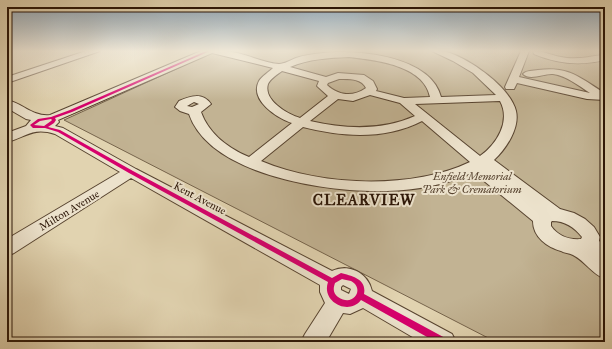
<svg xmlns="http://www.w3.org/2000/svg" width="612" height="349" font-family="'IM FELL Great Primer',serif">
	<rect width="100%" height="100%" fill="#e1d3b0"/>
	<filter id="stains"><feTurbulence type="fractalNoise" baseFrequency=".005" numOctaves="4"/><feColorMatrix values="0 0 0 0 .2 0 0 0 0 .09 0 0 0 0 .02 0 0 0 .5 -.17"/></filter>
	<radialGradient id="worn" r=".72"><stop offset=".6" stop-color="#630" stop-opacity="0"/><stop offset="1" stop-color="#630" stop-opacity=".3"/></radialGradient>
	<path fill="#c2b393" stroke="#76644c" d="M220 51H605V342H496L64 120 207 55Z"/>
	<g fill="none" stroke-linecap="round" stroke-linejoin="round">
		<g stroke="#584430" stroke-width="2">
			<g id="minor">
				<path d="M86 51H100L7 83V77Z"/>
				<path d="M201 51C211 51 222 50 232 52 247 54 263 63 279 64 284 64 291 60 296 58 304 55 314 54 323 53 357 49 431 56 441 97L496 95 473 73 453 61 432 51C437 51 443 51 447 52 470 59 510 87 516 111 520 128 506 149 494 160L560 209 574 213 585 219 594 227 600 237 599 241 605 245V279C592 274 585 261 573 255 569 253 564 253 561 251 547 247 533 237 533 221L473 172C447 185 416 190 387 191 330 193 210 176 189 114L180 111 175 107 179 101C191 96 202 92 211 104L201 112C209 134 228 148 249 157L292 123C277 118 249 100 259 81 262 76 269 72 273 68L212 53 58 120 59 122 55 126 63 128 136 169 332 271C349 263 368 273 372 291L452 334 456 342H421L363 308 350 314 343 313 326 342H301L305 334 325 303 320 292V285L131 178 14 253 7 256V239L120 172 55 134C32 127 27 137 7 142V133L26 126 31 120 26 119 7 108V100C22 103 33 117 50 115ZM349 57C375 60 424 65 430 97L404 98 376 91 377 89 373 81 364 75 338 73 326 77 290 67C309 59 328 58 349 57ZM282 71 319 81 317 86 328 96 300 118C287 114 263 100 268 84 270 79 278 74 282 71ZM339 79C349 79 361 78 366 88 353 97 339 96 327 85L328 83ZM370 95 400 103 415 116C382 131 345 129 310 121L338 99 353 101ZM500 101C511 121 497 144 480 156L415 104ZM194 102 199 104 192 107 187 106ZM422 121 470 162C411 190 321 186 261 161L303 127C342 137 385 140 422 121ZM552 221C565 221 574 227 582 237L581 239C569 240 558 236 551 226V222ZM343 285 351 289 349 294 341 290V287Z"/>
				<path d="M521 51H529L519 77 590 93C579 86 567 76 553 74 545 73 530 81 523 74 527 70 533 71 538 70 568 66 579 77 603 92L605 94V100L587 99 517 83 514 89H506L505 87Z"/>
				<path d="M533 51C543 51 551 55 561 57 574 60 588 57 602 55L605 56V60C580 66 558 64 534 54Z"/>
			</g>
		</g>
		<use href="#minor" fill="#ece2cc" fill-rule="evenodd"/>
		<g stroke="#ece2cc" stroke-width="3">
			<path id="cycleway" d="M206 51H210L72 112 55 118 56 120 54 123 48 127 60 130 133 171 332 278 341 273C352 276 367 279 364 294L447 339 448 342H436L361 300C349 316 321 302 328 282L129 173 58 132 45 128H33L30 125 38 119 51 117 70 110ZM51 119 52 120 51 121 44 126 34 125 40 121ZM342 279C344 280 348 280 351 281 365 288 354 308 338 297 333 293 333 289 335 283Z"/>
		</g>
		<use href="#cycleway" fill="#d6006c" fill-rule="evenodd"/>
	</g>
	<linearGradient id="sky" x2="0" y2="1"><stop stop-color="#8ca6ba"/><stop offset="0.51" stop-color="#f2ebdb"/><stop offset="1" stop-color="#f2ebdb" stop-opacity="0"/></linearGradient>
	<rect width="612" height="100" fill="url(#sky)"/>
	<g text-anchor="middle" stroke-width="4" stroke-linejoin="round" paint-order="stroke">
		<g font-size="11" font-style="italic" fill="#584430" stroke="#ece2cc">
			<text x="472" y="180">Enfield Memorial<tspan x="472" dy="13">Park &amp; Crematorium</tspan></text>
		</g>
		<g font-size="11" fill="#2b1506" stroke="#ece2cc">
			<text transform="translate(200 198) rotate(28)" y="4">Kent Avenue</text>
			<text transform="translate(69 210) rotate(-31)" y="4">Milton Avenue</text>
		</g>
		<g font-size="15" font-weight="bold" letter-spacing="1" fill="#2b1506" stroke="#ece2cc">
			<text x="364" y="205">CLEARVIEW</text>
		</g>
	</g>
	<rect width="612" height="349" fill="none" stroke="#e1d3b0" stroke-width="24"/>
	<rect x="8" y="8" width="596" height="333" fill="none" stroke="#2b1506" stroke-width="2"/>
	<rect x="12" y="12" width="588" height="325" fill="none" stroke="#2b1506"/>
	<rect width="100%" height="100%" filter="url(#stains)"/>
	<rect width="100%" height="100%" fill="url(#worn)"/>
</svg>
